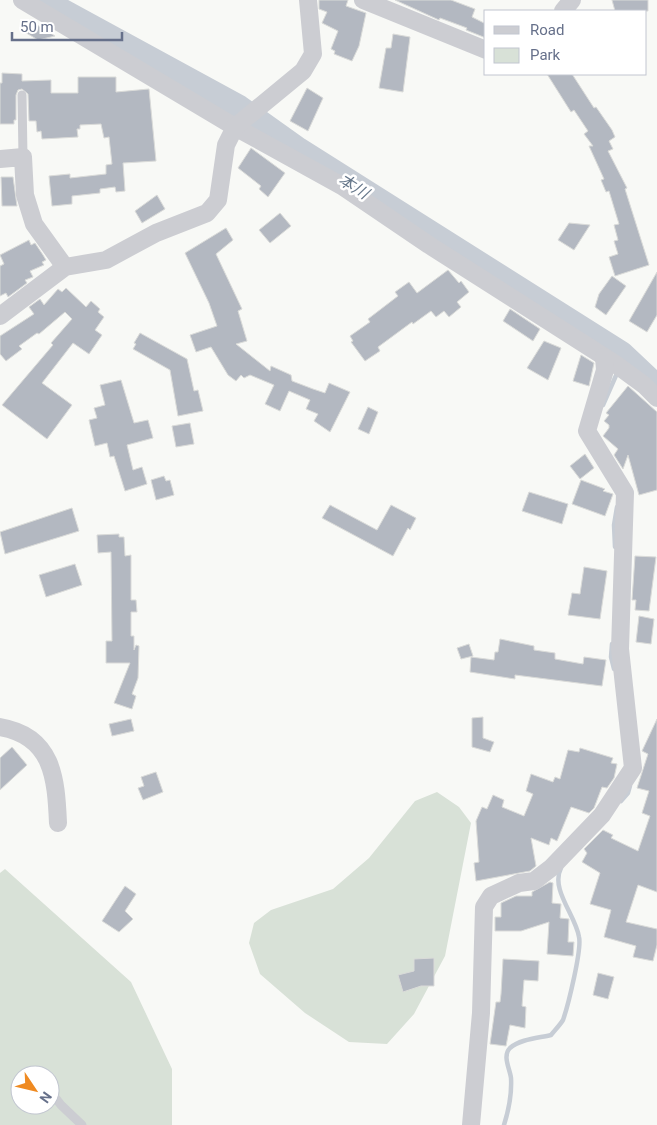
<svg xmlns="http://www.w3.org/2000/svg" width="657" height="1125" font-family="Roboto,'Noto Sans JP',sans-serif">
	<rect width="100%" height="100%" fill="#f8f9f6"/>
	<g fill="#d8e1d7" fill-rule="evenodd">
		<path d="M437 792 459 807 471 823 445 956 414 1014 387 1044 349 1042 305 1013 260 974 249 943 254 923 271 910 333 889 369 858 415 801Z"/>
		<path d="M5 869 131 982 172 1069V1125H0V873ZM20 1075H50V1105H20Z"/>
	</g>
	<g fill="none" stroke-linecap="round" stroke-linejoin="round">
		<g stroke="#c7cdd5" stroke-width="4.5">
			<path d="M619 363 621 354"/>
			<path d="M603 405 618 371"/>
			<path d="M615 547 614 525 617 507"/>
			<path d="M612 644 611 657 614 669"/>
			<path d="M621 801 628 793 630 786"/>
			<path d="M504 1125C509 1109 512 1095 511 1078 510 1069 502 1056 510 1048 520 1039 539 1038 551 1035 555 1030 560 1025 563 1020 568 1006 582 949 579 937 576 916 550 889 561 868"/>
		</g>
		<path stroke="#c7cdd5" stroke-width="26" d="M41 0 239 108 298 150 621 354 657 388"/>
	</g>
	<g fill="#b3b8c1" stroke="#dadbd9">
		<path d="M319 0H348L346 6 366 13 359 46 352 61 334 54 335 51 331 49 338 31 322 23 327 12 319 9Z"/>
		<path d="M395 0H451L475 9 472 17 486 24V38L466 30 467 28 440 18 439 20Z"/>
		<path d="M612 0H648V11H615Z"/>
		<path d="M29 20 55 36 38 40 23 31Z"/>
		<path d="M393 34 410 37 403 92 379 88 386 48H391Z"/>
		<path d="M2 73 22 74V81L51 80V93H78V77H116V92L149 89 156 161 123 163 125 191 116 192 115 187 100 189V193L72 196V204L52 206 49 176 70 174V178L106 174V165L112 164 109 137 104 138 101 124 80 125V129H77L78 137 42 139 41 131 37 132 36 121H29L28 94 22 89 18 90 16 95V120H14V124H0V83H2Z"/>
		<path d="M547 74H572L594 108 596 107 612 130 615 137 609 141 613 149 608 151 627 188 625 189 649 265 615 276 609 257 618 254 614 241 618 240 614 225 619 224 609 191 606 192 601 180 604 179 589 146H593L584 134 588 131 574 110 571 112Z"/>
		<path d="M307 88 323 98 308 131 290 121Z"/>
		<path d="M251 148 285 173 268 197 259 189 261 186 238 168Z"/>
		<path d="M1 177H13L17 206H2Z"/>
		<path d="M157 195 165 209 142 223 135 211Z"/>
		<path d="M280 213 291 226 270 243 259 230Z"/>
		<path d="M569 223 590 225 574 250 558 240Z"/>
		<path d="M226 228 233 240 216 254 242 309 238 311 247 341 236 344 270 371 271 366 291 375 292 381 313 389 325 393 329 383 350 392 330 432 314 421 318 414 306 409 310 400 289 391 280 411 265 404 274 385 250 375 244 378 241 375 236 381 228 375 211 347 196 352 190 335 217 326 209 303 185 253Z"/>
		<path d="M29 240 31 245 35 243 43 255 46 260 42 262 44 265 30 271 33 277 25 280 27 283 8 297 6 293 0 296V266L4 264 0 255Z"/>
		<path d="M448 270 459 283 461 281 469 292 457 302 461 307 449 317 444 311 436 317 431 311 413 324 412 322 378 347 380 351 365 361 351 342 353 341 350 336 370 322 368 319 398 296 395 292 409 282 417 293Z"/>
		<path d="M657 272V315L647 332 629 321Z"/>
		<path d="M612 276 626 286 606 315 595 307 599 294Z"/>
		<path d="M66 288 86 307 91 301 100 309 98 312 104 317 95 330 102 335 89 354 73 343 42 383 72 405 47 439 2 405 53 345 51 343 72 319 65 312 39 334 37 333 19 346 22 349 6 361 0 354V336L34 314 29 307 40 299 44 305 58 289 62 292Z"/>
		<path d="M510 309 540 329 533 341 503 321Z"/>
		<path d="M140 333 187 359 194 391 198 390 203 411 178 416 170 370 133 349 136 344 134 343Z"/>
		<path d="M544 341 561 348 548 380 527 368Z"/>
		<path d="M581 355 594 363 589 386 573 381Z"/>
		<path d="M121 380 134 423 148 420 153 438 127 445 133 470 142 467 147 484 125 491 114 456 110 457 107 443 95 446 89 420 97 418 94 408 105 405 100 385Z"/>
		<path d="M628 386 657 412V490L639 495 628 455 623 469 614 455 618 449 603 436 609 428V425L604 421 609 415 606 413Z"/>
		<path d="M368 407 378 412 369 434 358 429Z"/>
		<path d="M190 423 194 444 176 447 172 426Z"/>
		<path d="M585 454 594 468 580 479 570 466Z"/>
		<path d="M164 476 166 481 170 480 174 495 156 500 151 480Z"/>
		<path d="M581 480 605 489 603 491 613 494 605 516 572 504Z"/>
		<path d="M529 492 568 504 562 524 522 511Z"/>
		<path d="M330 505 377 530 391 505 416 518 410 530 408 528 393 556 322 518Z"/>
		<path d="M72 508 79 531 5 554 0 532Z"/>
		<path d="M119 534V537H124L125 556 131 555V600H136L137 612H131V636H134V650L136 645 139 646 138 678 132 694 136 696 132 709 114 703 130 663H106V641H112L111 552 98 553 97 535Z"/>
		<path d="M635 556 656 557 649 611 635 610 636 600H632Z"/>
		<path d="M75 564 82 585 46 597 39 575Z"/>
		<path d="M584 567 607 571 600 619 568 615 572 593 580 594Z"/>
		<path d="M639 616 654 619 651 644 636 642Z"/>
		<path d="M500 639 534 646V650L555 653V659L583 664 584 657 606 660 602 686 515 675V679L470 672 471 657 494 660 495 652H498Z"/>
		<path d="M469 644 473 656 461 659 457 648Z"/>
		<path d="M483 717V738L494 742 490 752 472 747V718Z"/>
		<path d="M131 719 134 731 112 736 109 724Z"/>
		<path d="M657 719V892L638 885 626 922 657 929V945L653 961 633 957 636 946 604 937 611 910 590 904 600 873 582 862 587 853 584 849 603 830 613 835 611 838 638 851 650 816 642 813 649 791 637 788 648 754 642 751Z"/>
		<path d="M12 747 27 765 0 790V758Z"/>
		<path d="M580 748 613 758 611 763 617 764 614 778 607 788 602 787 594 808 589 813 571 807 557 841 551 838 549 845 531 838 536 866 530 871 476 881 474 863 479 862 476 821 482 807 487 809 493 795 504 800 502 807 524 816 533 794 526 791 531 774 553 782 555 777 560 779 568 750 579 752Z"/>
		<path d="M156 772 163 792 143 800 138 788 144 786 141 777Z"/>
		<path d="M550 882 553 883 552 903 561 904 560 918 569 919 568 942H574L573 956 547 954 549 922 521 931H495V917H501V903L516 896H532V892Z"/>
		<path d="M125 886 136 894 125 911 133 919 119 932 102 921Z"/>
		<path d="M434 958V986H421L403 992 398 975 414 971V959Z"/>
		<path d="M503 959 539 961 538 981 524 980 522 1006 526 1007 525 1028 510 1025 506 1046 490 1044 496 1002H500L501 994Z"/>
		<path d="M598 973 614 977 608 999 593 995Z"/>
	</g>
	<g fill="none" stroke-linecap="round" stroke-linejoin="round">
		<g stroke="#cccdd2" stroke-width="9">
			<path d="M22 95 23 157"/>
			<path d="M37 1074 38 1075"/>
			<path d="M50 1091 61 1105 82 1125"/>
		</g>
		<g stroke="#cccdd2" stroke-width="18">
			<path d="M22 0 235 127 342 186 429 245 614 363 644 385 657 398"/>
			<path d="M363 0 486 50"/>
			<path d="M563 11 572 0"/>
			<path d="M0 159 23 157 25 195 34 224 65 267"/>
			<path d="M0 316 65 267 106 260 156 233 207 213 218 200 226 145 235 127 303 71 313 54 308 0"/>
			<path d="M0 727C53 736 56 778 58 823"/>
			<path d="M471 1125 481 1013 484 907 491 896 519 883 534 881 551 868 602 815 633 768 620 649 625 493 587 431 605 370 604 357"/>
		</g>
	</g>
	<g text-anchor="middle" stroke-width="5" stroke-linejoin="round" paint-order="stroke">
		<g font-size="16" font-style="italic" fill="#67788b" stroke="#fff">
			<text transform="translate(354 186) rotate(32)" y="6">本川</text>
		</g>
	</g>
	<rect x="484" y="10" width="162" height="65" fill="#ffffff" stroke="#c2c6d0"/>
	<rect x="494" y="26" width="25" height="8" fill="#cccdd2" stroke="#c2c6d0"/>
	<text x="530" y="35" font-size="15" fill="#66708a">Road</text>
	<rect x="494" y="48" width="25" height="15" fill="#d8e1d7" stroke="#c2c6d0"/>
	<text x="530" y="60" font-size="15" fill="#66708a">Park</text>
	<g transform="translate(35 1090) rotate(125)"><circle r="24" fill="#ffffff" stroke="#c2c6d0"/>
	<path d="M0-4L9 19L0 12L-9 19Z" fill="#ef8a21"/>
	<text y="-8" font-size="14" font-weight="bold" text-anchor="middle" fill="#66708a">N</text>
	</g>
	<path d="M12 32v8h110v-8" fill="none" stroke="#66708a" stroke-width="2.5"/>
	<text x="20" y="32" font-size="15" fill="#66708a" stroke="#ffffff" stroke-width="4" paint-order="stroke">50 m</text>
</svg>
